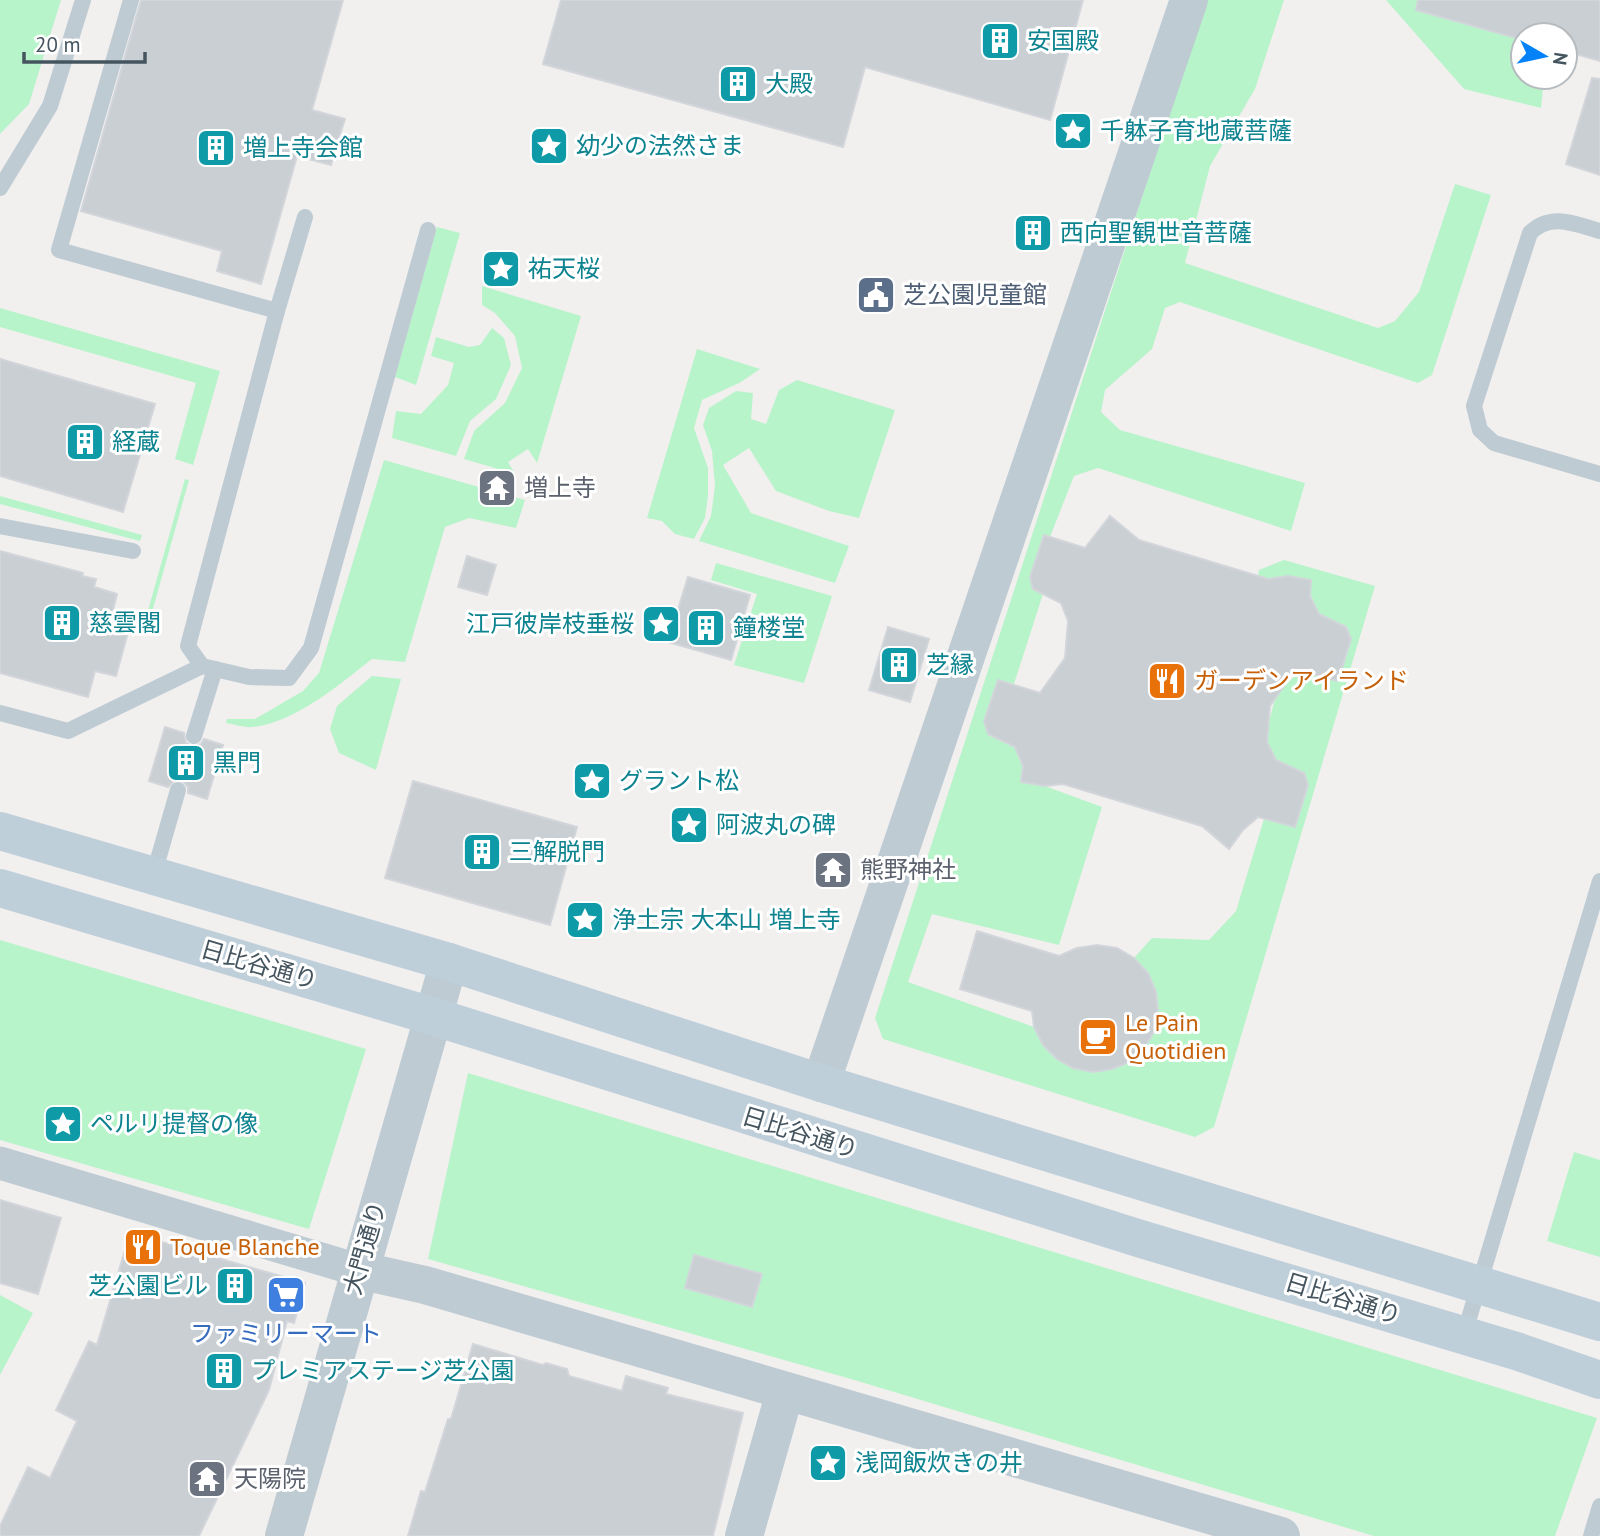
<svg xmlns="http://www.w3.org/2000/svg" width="1600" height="1536" font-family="'PT Sans','Noto Sans JP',sans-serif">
	<rect width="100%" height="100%" fill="#f2efef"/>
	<g fill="#b8f4ca">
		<path d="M0 0H61L29 104 0 134Z"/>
		<path d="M1206 0H1284L1255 89 1210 166 1185 263 1378 328 1395 321 1419 292 1455 184 1491 195 1432 375 1418 383 1180 302 1165 308 1152 349 1105 390 1101 412 1120 430 1305 483 1291 531 1098 468 1074 476 1050 537 1041 542 1030 577 1033 589 1043 594 1014 684 1004 682 996 686 984 721 988 734 1015 747 1023 766 1021 782 1045 786 1102 807 1059 945 932 914 908 982 1034 1027C1082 1125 1208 1041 1134 958L1152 938 1209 940 1236 911 1264 819 1288 825 1297 821 1276 760 1267 742 1268 725 1275 699 1286 684 1295 676 1307 673 1351 639 1346 627C1319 614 1309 613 1311 580 1292 576 1272 573 1256 587L1259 570 1284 560 1375 586 1214 1127 1195 1137 883 1039 875 1018Z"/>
		<path d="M1386 0H1442L1523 40V77H1538L1543 87 1541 108 1464 89Z"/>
		<path d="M437 227 460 233 416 385 395 377Z"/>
		<path d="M482 286 581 316 537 463 528 449 508 462 515 474 464 459 474 431 505 403 522 368 515 336 495 313 482 305Z"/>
		<path d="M0 308 220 371 193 465 175 459 196 383 0 327Z"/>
		<path d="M492 328 504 338 511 365 496 399 470 421 456 456 392 438 396 411 421 414 448 385 454 363 431 356 436 337 469 347 480 345Z"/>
		<path d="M697 349 760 369 741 382 702 400 694 428 708 468V496L705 518 694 539 675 534 662 521 647 518Z"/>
		<path d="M797 380 895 410 859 518 829 511 776 491 749 448 723 465 751 513 849 546 835 583 699 541 711 516 715 486 712 451 703 425 709 408 736 391 753 393 751 419 766 424 779 390Z"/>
		<path d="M384 460 525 500 516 528 469 518 445 527 405 662 372 659C340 684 296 722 253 727 245 728 234 724 226 723L227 719H255L303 691 319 673Z"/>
		<path d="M185 479 189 480 149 623 145 621Z"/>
		<path d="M0 496 142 535 140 541 0 504Z"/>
		<path d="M716 563 832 596 804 683 734 665 757 594 711 580Z"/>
		<path d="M372 676 401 679 376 770 339 753 330 729 337 706Z"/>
		<path d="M0 940 366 1049 309 1229 0 1140Z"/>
		<path d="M468 1073 1597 1418 1555 1536H1374L851 1379 428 1259Z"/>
		<path d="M1574 1152 1600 1160V1257L1547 1241Z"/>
		<path d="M0 1295 33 1313 0 1375Z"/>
	</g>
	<g fill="#cacfd4" stroke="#d2d6db" stroke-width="2">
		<path d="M141 0H343L312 110 345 119 338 141 331 165 297 156 261 284 217 271 222 251 81 211Z"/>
		<path d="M561 0H1083L1050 120 865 67 843 147 543 64Z"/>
		<path d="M1418 0H1600V61L1565 51V35H1523V40L1416 10Z"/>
		<path d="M1592 78 1600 79V175L1566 164Z"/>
		<path d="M0 359 155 404 123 512 0 476Z"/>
		<path d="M1110 516 1139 540 1268 579 1288 576 1311 580 1310 596 1319 614 1346 627 1351 639 1338 681 1295 670 1270 706 1267 742 1276 760 1304 773 1308 785 1295 827 1258 817 1243 830 1229 849 1202 826 1063 784 1045 786 1021 782 1023 766 1015 747 988 734 984 721 998 680 1040 693 1065 658 1068 621 1061 603 1033 589 1030 577 1044 535 1085 548Z"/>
		<path d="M0 551 83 573 82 576 96 579 94 587 117 594 111 619 130 625 116 676 95 671 88 697 0 673Z"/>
		<path d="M467 556 496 565 487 595 458 587Z"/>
		<path d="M688 577 750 595 731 660 668 642Z"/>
		<path d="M888 627 929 639 910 702 869 690Z"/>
		<path d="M165 727 184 733 186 743 192 746 201 744 204 739 223 745 207 799 188 793V787L182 780H175L168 787 149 781Z"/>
		<path d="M413 781 577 827 550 925 385 878Z"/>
		<path d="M977 931 1059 956 1077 948 1097 945 1117 948 1134 958 1148 973 1156 992 1158 1012 1154 1032 1144 1048 1130 1062 1112 1069 1093 1072 1073 1068 1057 1059 1043 1045 1034 1027 1032 1011 960 989Z"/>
		<path d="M0 1200 61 1218 38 1294 0 1283Z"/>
		<path d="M130 1233 305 1283 294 1323 287 1321 269 1390 199 1536H0V1526L28 1467 50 1478 77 1421 56 1410 89 1341 97 1345Z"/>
		<path d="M694 1255 762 1274 752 1307 685 1288Z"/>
		<path d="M473 1344 543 1365 546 1363 567 1369 569 1376 622 1391 626 1376 668 1388 666 1394 743 1413 713 1536H408L421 1491 425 1492 448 1419H451Z"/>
	</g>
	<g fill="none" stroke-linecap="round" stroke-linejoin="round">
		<g stroke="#becbd3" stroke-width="16">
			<path d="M131 0 59 250 277 311 188 646 202 666 215 669 194 736"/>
			<path d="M0 188 50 106 83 0"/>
			<path d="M1600 231C1575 224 1551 212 1530 233L1474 406 1480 430 1494 443 1600 474"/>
			<path d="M277 311 305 217"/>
			<path d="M0 526 133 551"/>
			<path d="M215 669 249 677 289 678 311 648 428 230"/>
			<path d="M0 713 68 731 202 666"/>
			<path d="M153 877 178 790"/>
			<path d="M1464 1335 1600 881"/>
			<path d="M1591 1536 1600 1506"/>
		</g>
		<path stroke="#becbd3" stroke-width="33" d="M0 1163 358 1270"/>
		<g stroke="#becbd3" stroke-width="38">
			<path d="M821 1083 1189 0"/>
			<path d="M358 1270 425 1285 1281 1536"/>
			<path d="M284 1536 449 962"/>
			<path d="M744 1536 785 1392"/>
		</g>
		<g stroke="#bfcfda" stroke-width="38">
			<path d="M0 831 449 962 821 1083 1600 1322"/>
			<path d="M0 888 432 1016 1141 1239 1516 1351 1600 1380"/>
		</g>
	</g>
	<defs>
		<g id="building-square" transform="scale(2.0125)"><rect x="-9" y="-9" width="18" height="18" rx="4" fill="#0f9aa8" stroke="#fff"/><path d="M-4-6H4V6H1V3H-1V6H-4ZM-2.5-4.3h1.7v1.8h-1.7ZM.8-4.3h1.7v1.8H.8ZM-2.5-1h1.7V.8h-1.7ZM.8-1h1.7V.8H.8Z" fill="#fff"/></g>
		<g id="sight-square" transform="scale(2.0125)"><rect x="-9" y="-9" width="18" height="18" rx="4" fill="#0f9aa8" stroke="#fff"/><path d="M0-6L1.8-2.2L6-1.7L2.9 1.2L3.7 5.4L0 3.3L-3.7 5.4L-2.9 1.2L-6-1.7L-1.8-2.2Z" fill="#fff"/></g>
		<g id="civic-square" transform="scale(2.0125)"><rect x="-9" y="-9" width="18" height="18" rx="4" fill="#5c6f8a" stroke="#fff"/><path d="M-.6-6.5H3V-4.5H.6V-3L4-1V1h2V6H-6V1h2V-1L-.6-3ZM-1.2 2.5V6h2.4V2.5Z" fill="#fff"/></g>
		<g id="temple-square" transform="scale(2.0125)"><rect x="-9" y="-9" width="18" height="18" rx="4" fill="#6b7280" stroke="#fff"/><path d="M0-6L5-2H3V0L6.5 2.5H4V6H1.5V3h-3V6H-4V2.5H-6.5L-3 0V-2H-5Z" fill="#fff"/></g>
		<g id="restaurant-square" transform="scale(2.0125)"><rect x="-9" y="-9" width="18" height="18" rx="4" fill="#e8710a" stroke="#fff"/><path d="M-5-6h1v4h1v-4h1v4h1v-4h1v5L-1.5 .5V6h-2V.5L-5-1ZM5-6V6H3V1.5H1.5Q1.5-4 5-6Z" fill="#fff"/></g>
		<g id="cafe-square" transform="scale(2.0125)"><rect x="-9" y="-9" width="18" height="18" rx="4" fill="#e8710a" stroke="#fff"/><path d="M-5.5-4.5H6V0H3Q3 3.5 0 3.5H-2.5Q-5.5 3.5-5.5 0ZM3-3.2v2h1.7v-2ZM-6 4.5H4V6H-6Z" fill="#fff"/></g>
		<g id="supermarket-square" transform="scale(2.0125)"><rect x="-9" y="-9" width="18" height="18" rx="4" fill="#3f7fe0" stroke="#fff"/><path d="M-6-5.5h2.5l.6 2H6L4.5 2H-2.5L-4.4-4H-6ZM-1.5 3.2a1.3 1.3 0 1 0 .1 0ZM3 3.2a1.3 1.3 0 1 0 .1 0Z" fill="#fff"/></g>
	</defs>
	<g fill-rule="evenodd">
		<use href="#building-square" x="1000" y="41"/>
		<use href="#building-square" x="738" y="84"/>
		<use href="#sight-square" x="1073" y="131"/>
		<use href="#sight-square" x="549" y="146"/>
		<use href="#building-square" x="216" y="148"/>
		<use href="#building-square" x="1033" y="233"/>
		<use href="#sight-square" x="501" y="269"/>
		<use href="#civic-square" x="876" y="295"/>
		<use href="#building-square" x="85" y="442"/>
		<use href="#temple-square" x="497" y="488"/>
		<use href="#building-square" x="62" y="623"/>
		<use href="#sight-square" x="661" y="624"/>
		<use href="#building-square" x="706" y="628"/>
		<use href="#building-square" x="899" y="665"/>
		<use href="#restaurant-square" x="1167" y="681"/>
		<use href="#building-square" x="186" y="763"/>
		<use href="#sight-square" x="592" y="781"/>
		<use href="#sight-square" x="689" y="825"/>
		<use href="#building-square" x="482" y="852"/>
		<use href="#temple-square" x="833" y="870"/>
		<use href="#sight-square" x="585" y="920"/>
		<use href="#cafe-square" x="1098" y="1037"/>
		<use href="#sight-square" x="63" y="1124"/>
		<use href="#restaurant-square" x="143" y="1247"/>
		<use href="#building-square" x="235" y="1286"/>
		<use href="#supermarket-square" x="286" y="1295"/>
		<use href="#building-square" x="224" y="1371"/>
		<use href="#sight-square" x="828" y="1463"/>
		<use href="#temple-square" x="207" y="1479"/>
	</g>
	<g text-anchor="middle" stroke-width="6" stroke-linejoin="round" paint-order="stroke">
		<g font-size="24" fill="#0d838f" stroke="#fff" text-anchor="start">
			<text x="1027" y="49">安国殿</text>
			<text x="765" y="92">大殿</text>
			<text x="1100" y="139">千躰子育地蔵菩薩</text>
			<text x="576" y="154">幼少の法然さま</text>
			<text x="243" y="156">増上寺会館</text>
			<text x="1060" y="241">西向聖観世音菩薩</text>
			<text x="528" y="277">祐天桜</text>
			<text x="112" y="450">経蔵</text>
			<text x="89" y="631">慈雲閣</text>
			<text x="634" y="632" text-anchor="end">江戸彼岸枝垂桜</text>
			<text x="733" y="636">鐘楼堂</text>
			<text x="926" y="673">芝縁</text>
			<text x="213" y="771">黒門</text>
			<text x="619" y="789">グラント松</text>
			<text x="716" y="833">阿波丸の碑</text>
			<text x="509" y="860">三解脱門</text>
			<text x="612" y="928">浄土宗 大本山 増上寺</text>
			<text x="90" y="1132">ペルリ提督の像</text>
			<text x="208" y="1294" text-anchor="end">芝公園ビル</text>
			<text x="251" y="1379">プレミアステージ芝公園</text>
			<text x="855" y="1471">浅岡飯炊きの井</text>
		</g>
		<g font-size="24" fill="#4e5e75" stroke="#fff" text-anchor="start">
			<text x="903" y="303">芝公園児童館</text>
		</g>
		<g font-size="24" fill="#5b616d" stroke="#fff" text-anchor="start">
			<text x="524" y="496">増上寺</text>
			<text x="860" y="878">熊野神社</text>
			<text x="234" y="1487">天陽院</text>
		</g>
		<g font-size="24" fill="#c56008" stroke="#fff" text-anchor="start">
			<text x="1194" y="689">ガーデンアイランド</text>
			<text x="1125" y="1031">Le Pain<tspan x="1125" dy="28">Quotidien</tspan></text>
			<text x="170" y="1255">Toque Blanche</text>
		</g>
		<g font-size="24" fill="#45555f" stroke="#fff">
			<text transform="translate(259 965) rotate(16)" y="8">日比谷通り</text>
			<text transform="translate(800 1133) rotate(17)" y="8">日比谷通り</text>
			<text transform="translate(365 1248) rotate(-74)" y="8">大門通り</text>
			<text transform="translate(1343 1299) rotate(17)" y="8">日比谷通り</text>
		</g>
		<g font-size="24" fill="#366cbe" stroke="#fff">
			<text x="286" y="1342">ファミリーマート</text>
		</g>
	</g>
	<g transform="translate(1544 56) rotate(99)"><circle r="33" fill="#ffffff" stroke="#b5bbbf" stroke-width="2"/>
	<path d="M0-5L12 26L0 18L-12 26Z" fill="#0383f7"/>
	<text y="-10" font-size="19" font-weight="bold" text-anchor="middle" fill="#45555f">N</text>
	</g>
	<path d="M24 52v10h121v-10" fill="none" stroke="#45555f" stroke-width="3.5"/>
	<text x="35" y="52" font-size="21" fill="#45555f" stroke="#ffffff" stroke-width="5" paint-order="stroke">20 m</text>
</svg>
